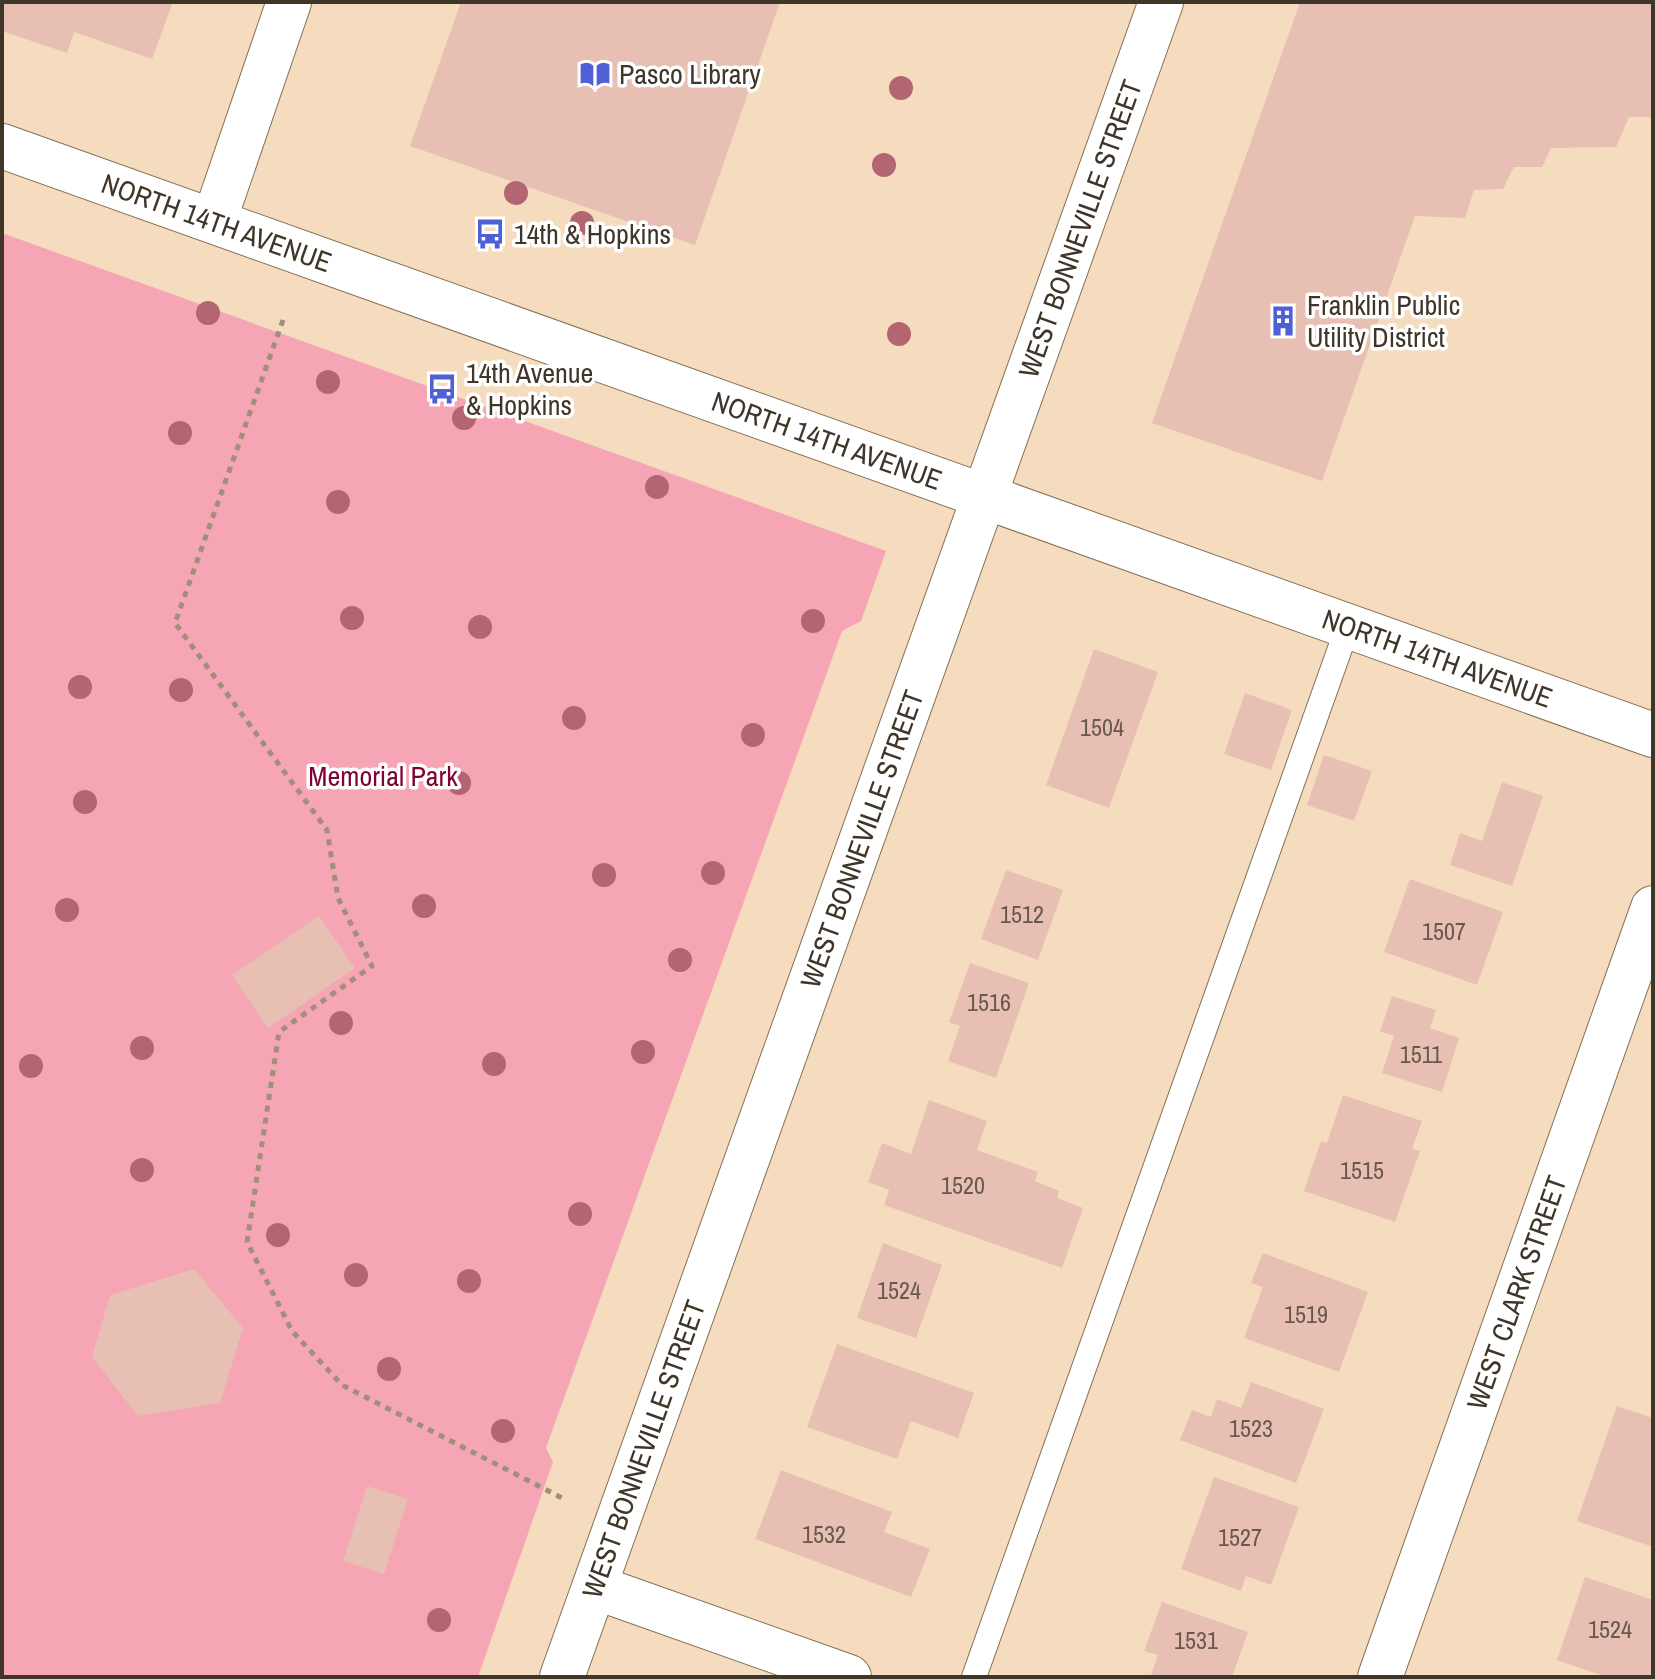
<svg xmlns="http://www.w3.org/2000/svg" width="1655" height="1679" font-family="'Archivo Narrow',sans-serif">
	<rect width="100%" height="100%" fill="#f5dcbf"/>
	<path fill="#f5a5b3" d="M2 233 886 551 861 621 842 631 546 1448 553 1462 478 1677H2Z"/>
	<g fill="#e7c0b3">
		<path d="M2 2H173L152 59 74 32 67 53 2 31Z"/>
		<path d="M461 2H780L695 245 410 146Z"/>
		<path d="M1300 2H1653V117H1629L1616 147 1551 148 1542 167H1514L1503 189 1474 190 1465 218 1415 216 1322 481 1152 423Z"/>
		<path d="M1094 649 1158 672 1109 808 1046 785Z"/>
		<path d="M1245 693 1292 710 1271 770 1224 754Z"/>
		<path d="M1324 755 1372 771 1354 821 1307 805Z"/>
		<path d="M1502 782 1543 796 1512 886 1450 865 1460 833 1482 841Z"/>
		<path d="M1006 870 1063 890 1038 960 981 939Z"/>
		<path d="M1410 879 1503 912 1477 985 1384 952Z"/>
		<path d="M319 916 355 968 268 1028 232 975Z"/>
		<path d="M970 963 1029 983 996 1078 948 1061 960 1026 949 1022Z"/>
		<path d="M1392 996 1436 1010 1430 1028 1459 1038 1442 1092 1382 1073 1394 1036 1380 1031Z"/>
		<path d="M1343 1095 1422 1121 1412 1149 1420 1151 1395 1222 1304 1191 1321 1141 1327 1143Z"/>
		<path d="M929 1100 987 1121 977 1150 1038 1172 1035 1181 1059 1191 1057 1198 1083 1208 1062 1268 884 1205 889 1190 868 1182 882 1143 911 1154Z"/>
		<path d="M883 1243 942 1265 916 1338 857 1318Z"/>
		<path d="M1263 1253 1368 1292 1339 1372 1244 1338 1263 1287 1251 1283Z"/>
		<path d="M194 1269 243 1328 220 1403 138 1416 92 1357 110 1295Z"/>
		<path d="M837 1344 974 1393 958 1438 911 1421 897 1459 807 1427Z"/>
		<path d="M1251 1382 1324 1409 1296 1483 1180 1440 1192 1410 1211 1417 1217 1399 1241 1408Z"/>
		<path d="M1617 1406 1653 1418V1547L1577 1521Z"/>
		<path d="M781 1470 892 1512 884 1532 930 1549 911 1597 755 1539Z"/>
		<path d="M1214 1477 1299 1507 1271 1585 1246 1576 1241 1591 1181 1569Z"/>
		<path d="M367 1486 408 1499 384 1574 343 1561Z"/>
		<path d="M1585 1577 1653 1600V1677H1606L1557 1660Z"/>
		<path d="M1162 1602 1248 1632 1232 1677 1151 1675 1158 1655 1144 1651Z"/>
	</g>
	<g fill="none" stroke-linecap="round" stroke-linejoin="round">
		<g stroke="#867055" stroke-width="26">
			<path id="service" d="M974 1677 1348 626"/>
		</g>
		<g stroke="#867055" stroke-width="46">
			<g id="minor">
				<path d="M214 221 289 2"/>
				<path d="M595 1587 849 1677"/>
				<path id="s1" d="M562 1677 1161 2"/>
			</g>
		</g>
		<g stroke="#867055" stroke-width="46">
			<g id="tertiary">
				<path id="s2" d="M2 146 1653 735"/>
				<path id="s3" d="M1380 1677 1653 908"/>
			</g>
		</g>
		<path stroke="#a18f7a" stroke-width="5" stroke-dasharray="6 6" stroke-linecap="butt" d="M283 320 175 623 327 830 338 898 372 966 279 1032 247 1242 292 1331 342 1385 564 1499"/>
		<use href="#service" stroke="#fff" stroke-width="24"/>
		<use href="#minor" stroke="#fff" stroke-width="44"/>
		<use href="#tertiary" stroke="#fff" stroke-width="44"/>
	</g>
	<g fill="#b36572">
		<circle cx="901" cy="88" r="12"/>
		<circle cx="884" cy="165" r="12"/>
		<circle cx="516" cy="193" r="12"/>
		<circle cx="582" cy="223" r="12"/>
		<circle cx="208" cy="313" r="12"/>
		<circle cx="899" cy="334" r="12"/>
		<circle cx="328" cy="382" r="12"/>
		<circle cx="464" cy="418" r="12"/>
		<circle cx="180" cy="433" r="12"/>
		<circle cx="657" cy="487" r="12"/>
		<circle cx="338" cy="502" r="12"/>
		<circle cx="352" cy="618" r="12"/>
		<circle cx="813" cy="621" r="12"/>
		<circle cx="480" cy="627" r="12"/>
		<circle cx="80" cy="687" r="12"/>
		<circle cx="181" cy="690" r="12"/>
		<circle cx="574" cy="718" r="12"/>
		<circle cx="753" cy="735" r="12"/>
		<circle cx="459" cy="783" r="12"/>
		<circle cx="85" cy="802" r="12"/>
		<circle cx="713" cy="873" r="12"/>
		<circle cx="604" cy="875" r="12"/>
		<circle cx="424" cy="906" r="12"/>
		<circle cx="67" cy="910" r="12"/>
		<circle cx="680" cy="960" r="12"/>
		<circle cx="341" cy="1023" r="12"/>
		<circle cx="142" cy="1048" r="12"/>
		<circle cx="643" cy="1052" r="12"/>
		<circle cx="494" cy="1064" r="12"/>
		<circle cx="31" cy="1066" r="12"/>
		<circle cx="142" cy="1170" r="12"/>
		<circle cx="580" cy="1214" r="12"/>
		<circle cx="278" cy="1235" r="12"/>
		<circle cx="356" cy="1275" r="12"/>
		<circle cx="469" cy="1281" r="12"/>
		<circle cx="389" cy="1369" r="12"/>
		<circle cx="503" cy="1431" r="12"/>
		<circle cx="439" cy="1620" r="12"/>
	</g>
	<defs>
		<g id="library-bare" transform="scale(2.4)"><path d="M-6-4Q-3-5.5-.7-3.5V5Q-3 3-6 4ZM6-4Q3-5.5 .7-3.5V5Q3 3 6 4Z" fill="#4f5fd5" stroke="#fff" stroke-width="2.5" paint-order="stroke"/></g>
		<g id="bus-bare" transform="scale(2.4)"><path d="M-5-6H5V4H4V6H2V4H-2V6H-4V4H-5ZM-3.5-4V0h7V-4ZM-3.5 1.2v1.5H-2V1.2ZM2 1.2v1.5H3.5V1.2Z" fill="#4f5fd5" stroke="#fff" stroke-width="2.5" paint-order="stroke"/></g>
		<g id="building-bare" transform="scale(2.4)"><path d="M-4-6H4V6H1V3H-1V6H-4ZM-2.5-4.3h1.7v1.8h-1.7ZM.8-4.3h1.7v1.8H.8ZM-2.5-1h1.7V.8h-1.7ZM.8-1h1.7V.8H.8Z" fill="#4f5fd5" stroke="#fff" stroke-width="2.5" paint-order="stroke"/></g>
	</defs>
	<g fill-rule="evenodd">
		<use href="#library-bare" x="595" y="74"/>
		<use href="#bus-bare" x="490" y="234"/>
		<use href="#building-bare" x="1283" y="321"/>
		<use href="#bus-bare" x="442" y="389"/>
	</g>
	<g text-anchor="middle" stroke-width="7" stroke-linejoin="round" paint-order="stroke">
		<g font-size="24" fill="#69584c">
			<text x="1102" y="736">1504</text>
			<text x="1022" y="923">1512</text>
			<text x="1444" y="940">1507</text>
			<text x="989" y="1011">1516</text>
			<text x="1421" y="1063">1511</text>
			<text x="1362" y="1179">1515</text>
			<text x="963" y="1194">1520</text>
			<text x="899" y="1299">1524</text>
			<text x="1306" y="1323">1519</text>
			<text x="1251" y="1437">1523</text>
			<text x="824" y="1543">1532</text>
			<text x="1240" y="1546">1527</text>
			<text x="1610" y="1638">1524</text>
			<text x="1196" y="1649">1531</text>
		</g>
		<g font-size="28" fill="#3f3529" stroke="#fff" text-anchor="start">
			<text x="619" y="84">Pasco Library</text>
			<text x="514" y="244">14th &amp; Hopkins</text>
			<text x="1307" y="315">Franklin Public<tspan x="1307" dy="32">Utility District</tspan></text>
			<text x="466" y="383">14th Avenue<tspan x="466" dy="32">&amp; Hopkins</tspan></text>
		</g>
		<g font-size="28" fill="#3f3529" stroke="#fff">
			<text dy="10" stroke="none"><textPath href="#s2" startOffset="228">NORTH 14TH AVENUE</textPath></text>
			<text dy="10" stroke="none"><textPath href="#s1" startOffset="1538">WEST BONNEVILLE STREET</textPath></text>
			<text dy="10" stroke="none"><textPath href="#s2" startOffset="876">NORTH 14TH AVENUE</textPath></text>
			<text dy="10" stroke="none"><textPath href="#s2" startOffset="1524">NORTH 14TH AVENUE</textPath></text>
			<text dy="10" stroke="none"><textPath href="#s1" startOffset="890">WEST BONNEVILLE STREET</textPath></text>
			<text dy="10" stroke="none"><textPath href="#s3" startOffset="408">WEST CLARK STREET</textPath></text>
			<text dy="10" stroke="none"><textPath href="#s1" startOffset="242">WEST BONNEVILLE STREET</textPath></text>
		</g>
		<g font-size="28" fill="#7d0333" stroke="#fff">
			<text x="383" y="786">Memorial Park</text>
		</g>
	</g>
	<rect width="1655" height="1679" fill="none" stroke="#3f3529" stroke-width="8"/>
</svg>
